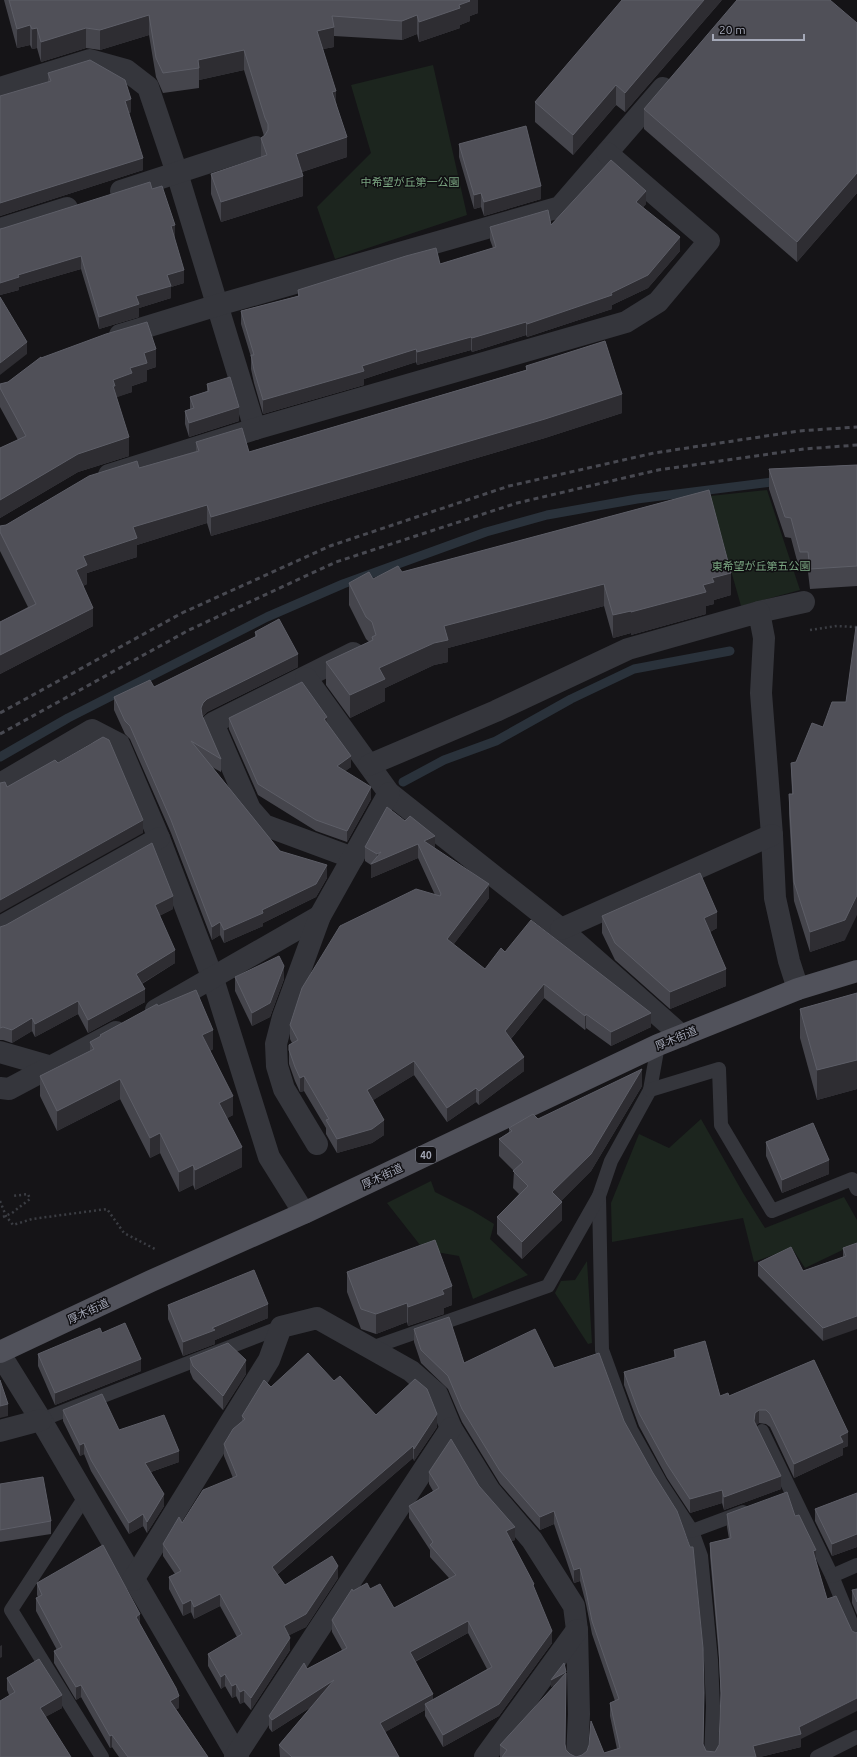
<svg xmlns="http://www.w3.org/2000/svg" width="857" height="1757" font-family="Ubuntu,'Noto Sans JP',sans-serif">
	<rect width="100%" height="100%" fill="#151417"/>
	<g fill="#1c251e">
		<path d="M433 65 467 215 335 259 317 207 371 153 351 85Z"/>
		<path d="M767 490 800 590 741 606 710 496Z"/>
		<path d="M701 1119 743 1193 765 1228 844 1197 857 1220V1243L805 1268 792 1248 754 1262 743 1218 612 1242 611 1203 639 1134 669 1148Z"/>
		<path d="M431 1181 435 1192 473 1211 494 1224 490 1239 528 1275 473 1299 459 1256 436 1252 420 1245 387 1203Z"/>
		<path d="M587 1261 592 1343 588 1344 555 1293 561 1281 575 1280Z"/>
	</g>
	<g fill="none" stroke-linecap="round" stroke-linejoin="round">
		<g stroke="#2a323b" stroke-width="9">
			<path d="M0 757 68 718 267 617 343 584 486 532 547 515 637 499 780 481"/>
			<path d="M403 782 444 760 496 741 571 699 634 669 730 651"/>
		</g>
		<g stroke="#3b3d43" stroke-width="2.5" stroke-dasharray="2 3" stroke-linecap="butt">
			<path d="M810 630 837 626 857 627"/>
			<path d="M0 1201 6 1216 13 1225 32 1219 107 1209 124 1233 155 1249"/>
			<path d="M3 1217 12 1213 30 1199 28 1194 13 1196"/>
		</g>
		<g stroke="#35363c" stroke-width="14">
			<path d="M658 1045 650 1090 611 1161 599 1196 602 1350 631 1430 660 1482 692 1531 701 1556 711 1660 713 1706 711 1757"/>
			<path d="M650 1090 719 1069 721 1125 772 1211 852 1179 857 1189"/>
			<path d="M371 1348 548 1286 599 1196"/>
			<path d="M41 1420 281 1327"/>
			<path d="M762 1431 832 1576 857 1637"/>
			<path d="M85 1497 11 1610 102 1757"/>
			<path d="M692 1531 743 1512"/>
			<path d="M832 1576 857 1565"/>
			<path d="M817 1757 857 1737"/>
		</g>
		<g stroke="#35363c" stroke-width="22">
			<path d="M0 88 90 60 126 70 148 87 177 173 255 429"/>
			<path d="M121 191 256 147"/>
			<path d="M0 229 67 208"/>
			<path d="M120 335 218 305 560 207 663 88"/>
			<path d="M109 475 255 429 626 322 658 302 709 241 607 153"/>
			<path d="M759 612 804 602"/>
			<path d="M353 653 213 723 250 809 264 825 353 858"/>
			<path d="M306 678 389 793 561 929 682 1036"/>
			<path d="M369 765 496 711 628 649 759 612 764 638 761 693 772 835 775 898 789 961 798 989"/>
			<path d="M0 784 92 730 119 744 159 838 213 979 269 1157 304 1213"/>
			<path d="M0 927 159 838"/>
			<path d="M561 929 772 835"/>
			<path d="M156 1010 320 916"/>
			<path d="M0 1052 52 1067"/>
			<path d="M0 1088 9 1089 116 1032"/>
			<path d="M317 1144 284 1089 277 1066 276 1044 283 1017 320 916 389 793"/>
			<path d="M0 1354 41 1420 238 1757"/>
			<path d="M0 1431 41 1420"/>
			<path d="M133 1580 269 1360 281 1327 317 1318 411 1371 437 1394 451 1428 490 1491 532 1540 574 1606 577 1630 579 1714 577 1757"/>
			<path d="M235 1757 451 1428"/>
			<path d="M485 1757 577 1630"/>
		</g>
		<path stroke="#51525b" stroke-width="22" d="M0 1352 151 1281 304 1213 658 1045 798 989 857 971"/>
		<g stroke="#484951" stroke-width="3" stroke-dasharray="5 4" stroke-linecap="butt">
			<path d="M0 713 182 613 330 546 509 486 654 453 799 431 857 427"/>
			<path d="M0 734 189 630 336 562 517 503 658 470 804 449 857 445"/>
		</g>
	</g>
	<g fill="#45454c" fill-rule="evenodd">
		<path d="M4 0H478V13L470 16V21L460 25V28L419 42 417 34 402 40 334 36V47L323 49 336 102 347 157 302 172 303 196 221 222 211 194V174L261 157V138L264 136 244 70 199 80V88L163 93 156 77 149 35 100 50 86 48 41 62 37 48 32 49 30 45 17 48Z"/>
		<path d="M722 0 625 112 616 105 573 155 535 122V102Z"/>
		<path d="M857 23V193L797 262 644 129V109Z"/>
		<path d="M48 73 131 112 129 113 143 170 0 216V96L48 82Z"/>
		<path d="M459 144 541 199 484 216 481 207 474 209 459 157Z"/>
		<path d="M152 189 175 237 174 238 184 283 171 287V298L139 308V317L99 329 81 269 19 287V290L0 295V229L4 228Z"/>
		<path d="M646 204 643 207 680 251 648 288 612 305V309L527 337 526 335 472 352 471 350 417 365 416 362 364 379V385L263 414 254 383 251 369V357L241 324V311L298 296V290L440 264 493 248 490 240V227L551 225Z"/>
		<path d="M41 358 156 367 147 370V381L132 386V392L116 397 129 456 78 472 0 518V448L18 440 0 407V384L8 382Z"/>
		<path d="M526 366 622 413 545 438 211 536 207 523 137 545V557L87 573V584L83 586 93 626 0 674V622L28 607 0 551V526L6 525 139 468 196 451V442L249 452 526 370Z"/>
		<path d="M207 384 239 421 189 437 185 424V411L190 409V397L207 391Z"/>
		<path d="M857 465V586L810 589 808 572H800L791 538 785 537 769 489V469Z"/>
		<path d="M709 490 731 595 714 600V604L706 606V614L631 635V633L613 638 604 606 448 648V662L434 665 385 688V701L350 718 326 685V662L369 642 366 639 349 605V583L373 579 402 572Z"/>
		<path d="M255 632 298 667 207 712 202 717 221 759V772L212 767 280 851 327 878 316 897 263 923V926L224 943 220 935 212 940 171 833 130 739 125 734 114 710V697L154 687 255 637Z"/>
		<path d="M846 702 845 940 810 952 794 901 789 814V794H792L791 763 796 762 823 727Z"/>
		<path d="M229 718 327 723 351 767 345 771 371 799 347 842 316 831 258 795 229 729Z"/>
		<path d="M387 807 435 849 489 898 453 945 485 969 505 952 651 1027 611 1046 586 1028 585 1030 544 998 511 1039 524 1071 479 1105 476 1102 447 1122 414 1075 373 1100 384 1135 372 1143 337 1153 326 1134V1128L304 1091 300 1092 295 1081 289 1064V1045L292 1043 290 1039V1025L435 895 418 858 371 878V865L365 861V847Z"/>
		<path d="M173 909 159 916 175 963 142 984 145 1002 88 1033 78 1014 35 1037 32 1031 12 1043 3 1040H0V927Z"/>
		<path d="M602 916 717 928 710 932 726 986 670 1009 615 960 602 933Z"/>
		<path d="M235 977 284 979 270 1017 252 1026 235 991Z"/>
		<path d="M857 993V1089L817 1100 800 1038V1009Z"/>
		<path d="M158 1006 213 1049 210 1051 233 1115 227 1118 242 1167 195 1190 193 1185 179 1192 160 1153 150 1158 120 1099 57 1131 40 1096V1076L90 1051V1042L100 1037V1035Z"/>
		<path d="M642 1086 591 1171 561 1201 562 1220 522 1259 497 1234V1217L519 1194 513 1188 514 1171 499 1156V1139L509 1132V1128L538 1119Z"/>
		<path d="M766 1142 829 1174 782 1193 766 1156Z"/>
		<path d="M857 1243 823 1341 758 1276V1263L803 1271 843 1257V1248Z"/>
		<path d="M347 1272 452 1305 444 1308V1314L408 1326 407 1322 376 1334 361 1329 347 1292Z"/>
		<path d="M168 1305 268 1318 215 1340V1344L183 1356 168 1319Z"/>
		<path d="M414 1329 464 1363 704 1706 703 1745 706 1751 715 1752 719 1745 721 1700 719 1659 710 1556V1543L729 1539 727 1527V1514L801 1739V1747L760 1757H500V1745L555 1685 551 1687 564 1663 565 1745 566 1750 570 1754 576 1757 604 1753 617 1749 610 1716V1703L615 1701 592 1634 586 1604 580 1581 574 1583 554 1524 540 1530 500 1484 462 1422 448 1389 421 1363 414 1342Z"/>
		<path d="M674 1350 720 1396H729L814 1360 848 1446 843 1448V1455L794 1478 770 1427 766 1424 759 1423 756 1425 781 1489 724 1510 722 1503 690 1513 667 1478 639 1426 624 1385V1372L674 1357Z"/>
		<path d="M38 1354 141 1371 55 1405 38 1366Z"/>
		<path d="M190 1358 246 1374 223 1410 193 1379 190 1372Z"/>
		<path d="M334 1381 376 1415 437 1427 414 1461 413 1458 277 1575 285 1585 338 1578 306 1627 289 1635 290 1650 251 1710 244 1702 240 1704 236 1696 232 1698 225 1686 221 1689 208 1666V1654L237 1637 220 1606 194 1619 191 1612 183 1616 169 1589V1577L175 1574 163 1556V1544L182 1523 233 1478 224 1456V1444L242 1422V1416L271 1387Z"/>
		<path d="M63 1410 119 1430 179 1462 151 1472 164 1506 147 1533 143 1526 129 1534 91 1471 84 1454 80 1456 63 1421Z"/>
		<path d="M429 1472 479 1486 515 1540 511 1541 534 1589 552 1643 499 1716 443 1747 425 1716V1710L385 1732 399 1757H280L279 1745 311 1707 272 1732 269 1728V1716L307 1669 342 1650 332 1632V1620L353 1591 370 1589 394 1608 449 1578 430 1557V1550L409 1518V1506L433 1491 429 1484ZM468 1633 487 1669 433 1700 415 1662Z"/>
		<path d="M0 1484 51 1521V1534L0 1542Z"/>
		<path d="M857 1493V1547L832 1556 815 1521V1509Z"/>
		<path d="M37 1583 140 1625 179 1708 176 1709 208 1757H119L112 1747 110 1748 81 1697 76 1700 54 1663V1651L57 1650 36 1611V1598L38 1597 37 1595Z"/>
		<path d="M857 1589V1615L852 1603V1590Z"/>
		<path d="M7 1678 62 1708 45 1717 9 1695 7 1690Z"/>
	</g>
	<g fill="#2e2d32">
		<path d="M468 0H478V13L470 16V21L460 25V28L419 42V22L459 5Z"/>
		<path d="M704 0H722L625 112V93Z"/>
		<path d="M149 15V35L100 50V30Z"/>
		<path d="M417 15V34L402 40V21Z"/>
		<path d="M30 25V45L17 48V29Z"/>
		<path d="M334 27V47L317 50V31Z"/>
		<path d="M37 28V48L32 49V29Z"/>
		<path d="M86 28V48L41 62V42Z"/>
		<path d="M244 50V70L199 80V68L198 60Z"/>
		<path d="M616 85V105L573 155V135Z"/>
		<path d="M336 91V110L332 92Z"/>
		<path d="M131 99V112L125 114V101Z"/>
		<path d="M347 137V157L296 174V154Z"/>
		<path d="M143 158V170L0 216V203Z"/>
		<path d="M857 173V193L797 262V242Z"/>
		<path d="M303 176V196L221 222V202Z"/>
		<path d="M541 186V199L484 216V202Z"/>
		<path d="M646 191V204L636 215V202Z"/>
		<path d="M481 193V207L474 209V195Z"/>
		<path d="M175 225V237L171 239V226Z"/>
		<path d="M680 237V251L648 288 612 305V309L527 337V324L611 293Z"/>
		<path d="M81 256V269L19 287V290L0 295V283L18 275Z"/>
		<path d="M184 270V283L171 287V298L139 308V317L99 329V317L136 296 167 275Z"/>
		<path d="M526 322V335L472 352V338Z"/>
		<path d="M471 337V350L417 365V352Z"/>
		<path d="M27 342V354L0 375V363Z"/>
		<path d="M156 349V367L147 370V381L132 386V392L115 398 113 405V380L130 368 144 353Z"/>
		<path d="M416 349V362L364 379V385L263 414V400L362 366Z"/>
		<path d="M622 394V413L545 438 211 536V517Z"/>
		<path d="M239 407V421L189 437V423Z"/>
		<path d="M129 437V456L78 472 0 518V500L78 454Z"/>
		<path d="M207 505V523L137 545V557L87 573V584L76 589V570L83 556 133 527Z"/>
		<path d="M731 573V595L714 600V604L706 606V614L631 635V612L703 585 712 578Z"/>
		<path d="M604 584V606L448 648V662L434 665 385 688V701L350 718V695L379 668 444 626Z"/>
		<path d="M93 608V626L0 674V655Z"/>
		<path d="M631 611V633L613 638V615Z"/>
		<path d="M298 654V667L207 712 203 716 201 721V708L203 703 207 699Z"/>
		<path d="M327 717V729L324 719Z"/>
		<path d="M351 756V767L337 777V766Z"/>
		<path d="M371 787V799L347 842V831Z"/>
		<path d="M143 820V833L0 913V900Z"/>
		<path d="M435 836V850L424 841Z"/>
		<path d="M418 844V858L371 878V864L377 862V854L381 852Z"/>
		<path d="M327 865V878L316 897 263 923V926L224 943V930L262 910Z"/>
		<path d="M489 884V898L447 953V939Z"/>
		<path d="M857 895V915L845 940 810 952V932Z"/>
		<path d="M173 896V909L155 918V905Z"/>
		<path d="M717 912V928L704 935V918Z"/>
		<path d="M220 922V935L212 940V927Z"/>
		<path d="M175 950V963L136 987V974Z"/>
		<path d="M284 966V979L270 1017 252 1026V1013Z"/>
		<path d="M726 969V986L670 1009V992Z"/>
		<path d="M544 984V998L505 1046V1031Z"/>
		<path d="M145 989V1002L88 1033V1020Z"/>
		<path d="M78 1001V1014L35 1037V1024Z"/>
		<path d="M651 1013V1027L611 1046V1032Z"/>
		<path d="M586 1014V1028L585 1030V1016Z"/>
		<path d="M32 1018V1031L12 1043V1030Z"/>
		<path d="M213 1030V1049L202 1055V1035Z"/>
		<path d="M524 1057V1071L479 1105V1091Z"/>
		<path d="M857 1060V1089L817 1100V1070Z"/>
		<path d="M414 1061V1075L367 1104V1090Z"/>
		<path d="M642 1069V1086L591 1171 552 1210V1192Z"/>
		<path d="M304 1076V1091L300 1092V1078Z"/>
		<path d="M120 1079V1099L57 1131V1111Z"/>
		<path d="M476 1088V1102L447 1122V1108Z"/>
		<path d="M233 1096V1115L219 1123V1103Z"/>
		<path d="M384 1120V1135L372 1143 337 1153V1139Z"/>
		<path d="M160 1133V1153L150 1158V1138Z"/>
		<path d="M242 1147V1167L195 1190V1170Z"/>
		<path d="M829 1160V1174L782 1193V1180Z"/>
		<path d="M193 1165V1185L179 1192V1172Z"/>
		<path d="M562 1202V1220L522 1259V1242Z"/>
		<path d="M452 1286V1305L444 1308V1314L408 1326V1307L442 1290Z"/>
		<path d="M407 1303V1322L376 1334V1314Z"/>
		<path d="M268 1304V1318L215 1340V1344L183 1356V1342L212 1328Z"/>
		<path d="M857 1316V1329L823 1341V1328Z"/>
		<path d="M141 1359V1371L55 1405V1393Z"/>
		<path d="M246 1360V1374L223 1410V1396Z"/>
		<path d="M8 1404V1416L0 1418V1406Z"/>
		<path d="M759 1410V1423L755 1427 754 1421 755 1413Z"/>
		<path d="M437 1414V1427L414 1461V1449Z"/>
		<path d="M848 1432V1446L843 1448V1455L794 1478V1464L840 1436Z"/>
		<path d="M84 1443V1454L80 1456V1445Z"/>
		<path d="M413 1446V1458L272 1579V1567Z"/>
		<path d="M179 1451V1462L145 1474V1463Z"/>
		<path d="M781 1476V1489L724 1510V1497Z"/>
		<path d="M722 1490V1503L690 1513V1499Z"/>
		<path d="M164 1494V1506L147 1533V1522Z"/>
		<path d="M554 1511V1524L540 1530V1517Z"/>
		<path d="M143 1514V1526L129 1534V1523Z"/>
		<path d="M515 1527V1540L506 1544V1531Z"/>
		<path d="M857 1534V1547L832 1556V1544Z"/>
		<path d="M816 1550V1562L813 1551Z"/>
		<path d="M338 1566V1578L306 1627 284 1638V1626Z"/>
		<path d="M580 1568V1581L574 1583V1570Z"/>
		<path d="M220 1594V1606L194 1619V1607Z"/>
		<path d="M191 1600V1612L183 1616V1604Z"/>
		<path d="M140 1614V1626L136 1617Z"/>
		<path d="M468 1621V1633L410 1664V1652Z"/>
		<path d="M552 1631V1643L499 1716 443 1747V1735Z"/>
		<path d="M290 1638V1650L251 1710V1698Z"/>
		<path d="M2 1645V1657L0 1658V1646Z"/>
		<path d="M566 1672V1679L551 1687V1680Z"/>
		<path d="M225 1674V1686L221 1689V1677Z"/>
		<path d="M334 1680V1692L272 1732V1720Z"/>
		<path d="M236 1684V1696L232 1698V1686Z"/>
		<path d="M81 1685V1697L76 1700V1687Z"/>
		<path d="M244 1690V1702L240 1704V1692Z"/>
		<path d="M704 1693V1706L703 1757V1744Z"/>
		<path d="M433 1694V1706L425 1704V1710L380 1735V1723Z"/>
		<path d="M62 1695V1708L40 1720V1708Z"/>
		<path d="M179 1696V1708L170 1713V1701Z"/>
		<path d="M857 1698V1711L801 1739V1747L760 1757H753V1746L799 1727Z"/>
		<path d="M112 1735V1747L110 1748V1736Z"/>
	</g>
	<g fill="#505058" stroke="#5d5e67">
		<path d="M9 0H469L470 1 459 5 460 8 419 22 417 15 402 21 332 16 334 27 317 31 336 91 332 92 347 137 296 154 303 176 221 202 211 174 267 155 261 138 265 135 268 130V124L265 118 244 50 198 60 199 68 163 73 156 58 149 15 100 30 86 28 41 42 37 28 32 29 30 25 17 29Z"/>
		<path d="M622 0H704L625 93 616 85 573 135 535 102Z"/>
		<path d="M737 0H830L857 23V173L797 242 644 109Z"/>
		<path d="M90 60 125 80 131 99 125 101 143 158 0 203V96L51 81 48 73Z"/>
		<path d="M526 126 541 186 484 202 481 193 474 195 459 144Z"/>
		<path d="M611 160 646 191 636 202 680 237 648 275 611 293 612 295 527 324 526 322 472 338 471 337 417 352 416 349 362 366 364 371 263 400 254 370 251 355H254L241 311 299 296 298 290 406 256 436 248 440 264 496 247 490 227 548 210 551 225Z"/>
		<path d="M150 182 152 189 162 186 175 225 171 226 184 270 167 275 171 286 136 296 139 304 99 317 81 256 18 275 19 277 0 283V229L4 228Z"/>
		<path d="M0 297 27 342 0 363Z"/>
		<path d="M147 322 156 349 144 353 147 363 130 368 132 373 113 380 115 386H113L129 437 78 454 0 500V448L26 436 0 388V384L8 382 41 357V358L106 334Z"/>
		<path d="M605 341 622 394 545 419 211 517 207 505 133 527 137 538 83 556 87 565 76 570 93 608 0 655V622L36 604 0 532V526L6 525 89 476 137 461 139 468 199 451 196 442 242 428 249 452 527 370 526 366Z"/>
		<path d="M230 377 239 407 189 423 185 411 194 408 190 397 209 391 207 384Z"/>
		<path d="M857 465V566L810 569 808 552H800L791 518 785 517 769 469Z"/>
		<path d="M709 490 731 573 712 578 714 582 703 585 706 592 631 612V611L613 615 604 584 444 626 448 640 434 643 379 668 385 679 350 695 326 662 373 640 372 637 376 635 372 622 366 617 349 583 369 572 373 579 398 566 402 572Z"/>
		<path d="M279 619 298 654 207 699 203 703 201 708 202 715 221 759 191 741 280 851 327 865 316 884 262 910 263 913 224 930 220 922 212 927 171 820 130 726 125 721 114 697 150 680 154 687 257 636 255 632Z"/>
		<path d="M856 627H857V895L845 920 810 932 794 882 789 794H793L791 763 796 762 812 723 823 727 832 702H846Z"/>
		<path d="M302 682 327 717 324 719 351 756 337 766 371 787 347 831 316 820 258 784 229 718Z"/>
		<path d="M103 737 109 740 143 820 0 900V783L5 782 7 787 55 760 58 763Z"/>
		<path d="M387 807 405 821 410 816 435 836 424 841 489 884 447 939 485 969 501 948 505 952 531 920 651 1013 611 1032 586 1014 585 1016 544 984 505 1031 524 1057 479 1091 476 1088 447 1108 414 1061 367 1090 384 1120 372 1129 337 1139 326 1120 329 1119 304 1076 300 1078 295 1067 289 1050V1045L298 1040 290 1025 302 988 340 926 416 889 440 896 441 894 418 844 371 864 381 852 377 854 365 847Z"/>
		<path d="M152 843 173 896 155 905 175 950 136 974 145 989 88 1020 78 1001 35 1024 32 1018 12 1030 3 1027 0 1028V927L6 925Z"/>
		<path d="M700 873 717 912 704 918 726 969 670 992 615 943 602 916Z"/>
		<path d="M279 956 284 966 270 1003 252 1013 235 977Z"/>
		<path d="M196 990 213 1030 202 1035 233 1096 219 1103 242 1147 195 1170 193 1165 179 1172 160 1133 150 1138 120 1079 57 1111 40 1076 94 1049 90 1042 101 1036 100 1035 157 1004 158 1006Z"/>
		<path d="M857 993V1060L817 1070 800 1009Z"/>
		<path d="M642 1069 591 1154 552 1192 562 1202 522 1242 497 1217 528 1186 513 1171 523 1162 499 1139 512 1131 509 1128 533 1114 538 1119Z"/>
		<path d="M813 1123 829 1160 782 1180 766 1142Z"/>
		<path d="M435 1240 452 1286 442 1290 444 1294 408 1307 407 1303 376 1314 361 1309 347 1272Z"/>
		<path d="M857 1243V1316L823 1328 758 1263 791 1247 803 1271 846 1256 843 1248Z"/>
		<path d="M254 1270 268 1304 212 1328 215 1330 183 1342 168 1305Z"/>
		<path d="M449 1317 464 1363 535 1329 554 1368 599 1353 624 1421 653 1473 677 1511 690 1547H693L703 1648 704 1693 703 1744 706 1751 715 1752 719 1745 721 1693 719 1646 710 1543 731 1538 727 1514 787 1492 795 1516 799 1515 816 1550 813 1551 827 1599 836 1596 852 1631 856 1633 857 1632V1698L799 1727 801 1734 753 1746 756 1757H502L507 1750 500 1745 566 1673 565 1744 566 1750 570 1754 576 1757 582 1755 587 1751 589 1745 591 1721 604 1753 620 1748 610 1703 619 1699 592 1621 586 1591 580 1568 574 1570 554 1511 540 1517 500 1471 462 1409 448 1376 421 1350 414 1329Z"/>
		<path d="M125 1323 141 1359 55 1393 38 1354 100 1328 102 1333Z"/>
		<path d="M705 1341 720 1396 728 1393 729 1396 814 1360 848 1432 840 1436 843 1442 794 1464 770 1414 766 1410H759L755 1413 754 1421 781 1476 724 1497 722 1490 690 1499 667 1464 639 1413 624 1372 676 1357 674 1350Z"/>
		<path d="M228 1343 246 1360 223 1396 193 1366 190 1358Z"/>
		<path d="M308 1353 334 1381 340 1376 376 1415 415 1379 427 1389 437 1414 414 1449 413 1446 272 1567 285 1585 332 1556 338 1566 306 1614 284 1626 290 1638 251 1698 244 1690 240 1692 236 1684 232 1686 225 1674 221 1677 208 1654 242 1634 220 1594 194 1607 191 1600 183 1604 169 1577 181 1571 163 1544 179 1517 182 1523 203 1490 237 1476 224 1444 233 1429 245 1419 242 1416 264 1380 271 1387Z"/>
		<path d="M0 1380 8 1404 0 1406Z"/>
		<path d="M102 1394 119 1430 164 1415 179 1451 145 1463 164 1494 147 1522 143 1514 129 1523 91 1460 84 1443 80 1445 63 1410Z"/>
		<path d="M451 1439 479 1486 515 1527 506 1531 534 1584 533 1585 552 1631 499 1704 443 1735 425 1704 492 1667 468 1621 410 1652 433 1694 380 1723 399 1757H292L279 1745 334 1680 272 1720 269 1716 304 1663 307 1669 347 1648 332 1620 352 1589 353 1591 367 1583 370 1589 380 1584 394 1608 456 1575 430 1545 433 1542 409 1506 439 1488 429 1472Z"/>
		<path d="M43 1477 51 1521 0 1530V1484Z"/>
		<path d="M857 1493V1534L832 1544 815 1509Z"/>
		<path d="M103 1545 140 1614 136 1617 176 1688 179 1696 170 1701 208 1757H128L112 1735 110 1736 81 1685 76 1687 54 1651 62 1647 36 1598 42 1595 37 1583Z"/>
		<path d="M857 1589V1602L852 1590Z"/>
		<path d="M39 1659 62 1695 40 1708 71 1757H0V1701L15 1692 7 1678Z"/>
		<path d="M564 1663 566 1672 551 1680Z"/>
	</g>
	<g text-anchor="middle" stroke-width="3" stroke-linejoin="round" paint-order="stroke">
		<rect fill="#100f12" stroke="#787b86" stroke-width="1" x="416" y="1147" width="20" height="16" rx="3"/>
		<g font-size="10" font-weight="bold" fill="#a5a9b8">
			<text x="426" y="1159">40</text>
		</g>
		<g font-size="11" fill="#7aa581" stroke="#100f12">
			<text x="410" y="186">中希望が丘第一公園</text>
			<text x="761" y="570">東希望が丘第五公園</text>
		</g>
		<g font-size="11" fill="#a5a9b8" stroke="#100f12">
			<text transform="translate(676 1038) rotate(-23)" y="4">厚木街道</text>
			<text transform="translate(382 1176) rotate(-25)" y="4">厚木街道</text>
			<text transform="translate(88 1311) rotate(-25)" y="4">厚木街道</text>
		</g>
	</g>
	<path d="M713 34v6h91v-6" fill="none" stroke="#a5a9b8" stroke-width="2"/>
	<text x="719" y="34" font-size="12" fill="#a5a9b8" stroke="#100f12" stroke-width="3" paint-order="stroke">20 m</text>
</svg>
